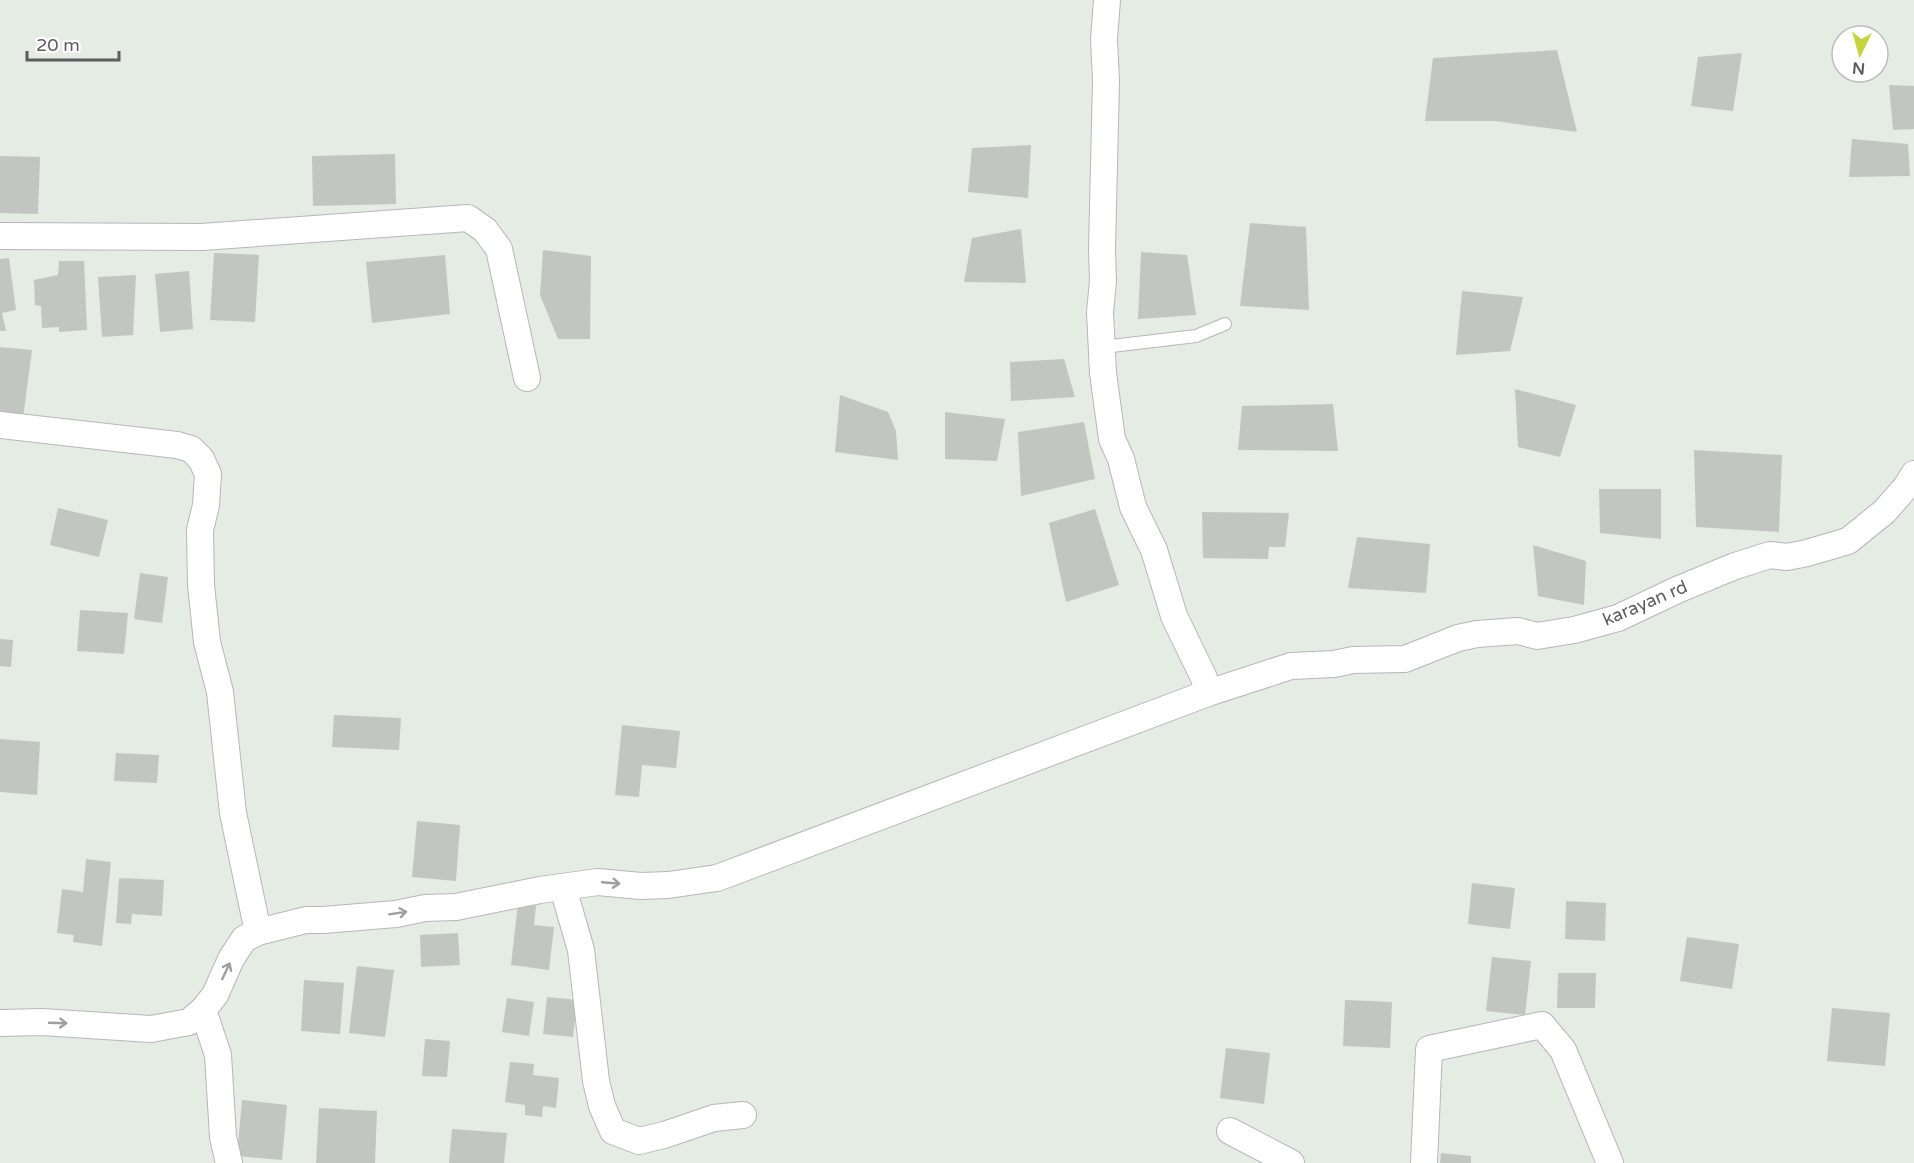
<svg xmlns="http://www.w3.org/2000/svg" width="1914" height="1163" font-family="'Varela Round',sans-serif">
	<rect width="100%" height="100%" fill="#e5ece3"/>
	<g fill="#c1c7c0">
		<path d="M1557 50 1577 132 1495 121H1425L1433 58Z"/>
		<path d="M1742 53 1733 111 1691 106 1698 57Z"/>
		<path d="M1889 85 1914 86V129L1893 130Z"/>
		<path d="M1852 139 1908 144 1910 176 1849 177Z"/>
		<path d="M1031 145 1028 198 968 192 972 148Z"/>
		<path d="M395 154 396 204 313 206 312 156Z"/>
		<path d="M0 156 40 157 38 214 0 213Z"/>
		<path d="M1250 223 1306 227 1309 310 1240 306Z"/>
		<path d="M1021 229 1026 283 964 282 972 238Z"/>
		<path d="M543 250 591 256 590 339H558L540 295Z"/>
		<path d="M1141 252 1187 255 1196 315 1138 319Z"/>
		<path d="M214 253 259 255 255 322 210 320Z"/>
		<path d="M445 255 450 314 372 323 366 262Z"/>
		<path d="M9 258 16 310 2 313 6 331H0V259Z"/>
		<path d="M59 261H84L87 330 59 332V327L42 328 41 306 35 305 34 280 58 275Z"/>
		<path d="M189 271 193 329 160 332 155 274Z"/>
		<path d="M136 275 133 335 102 337 98 277Z"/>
		<path d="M1462 291 1523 297 1510 351 1456 355Z"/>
		<path d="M0 347 32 350 23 418 0 419Z"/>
		<path d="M1064 359 1075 397 1011 401 1010 362Z"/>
		<path d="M1515 389 1576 405 1560 457 1518 447Z"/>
		<path d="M840 395 888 412 896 431 898 460 835 452Z"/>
		<path d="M1333 404 1338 451 1238 450 1242 406Z"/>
		<path d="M945 412 1005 419 997 461 945 459Z"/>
		<path d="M1084 422 1095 479 1021 496 1018 432Z"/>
		<path d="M1694 450 1782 455 1779 532 1696 527Z"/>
		<path d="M1599 489H1661V539L1600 533Z"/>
		<path d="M58 508 108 520 99 557 50 545Z"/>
		<path d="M1095 509 1119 585 1066 602 1049 523Z"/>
		<path d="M1202 512 1289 513 1285 547H1269L1268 559 1203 558Z"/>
		<path d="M1357 537 1430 544 1426 593 1348 588Z"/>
		<path d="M1533 545 1586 561 1584 605 1538 596Z"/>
		<path d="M140 573 168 577 162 623 134 619Z"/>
		<path d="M80 610 128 613 124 654 77 651Z"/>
		<path d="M0 639 13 640 11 667 0 666Z"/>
		<path d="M334 715 401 718 399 750 332 747Z"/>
		<path d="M622 725 680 731 676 768 642 765 639 797 615 795Z"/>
		<path d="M0 739 40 742 37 795 0 792Z"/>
		<path d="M116 753 159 755 157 783 114 781Z"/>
		<path d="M417 821 460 825 456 881 412 877Z"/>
		<path d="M86 859 111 862 102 946 73 942 74 935 57 933 62 889 83 892Z"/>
		<path d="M119 878 164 880 162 916 132 914 131 924 116 923Z"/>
		<path d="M1472 883 1515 888 1510 929 1468 924Z"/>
		<path d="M1566 901 1606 903 1605 941 1565 939Z"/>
		<path d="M518 903 536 906 534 925 554 927 549 970 511 965Z"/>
		<path d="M458 933 460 965 421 967 420 935Z"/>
		<path d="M1687 937 1739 944 1732 989 1680 981Z"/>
		<path d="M1492 957 1531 961 1525 1015 1486 1011Z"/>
		<path d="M357 966 394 970 385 1037 349 1033Z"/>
		<path d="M1558 973H1596L1595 1008H1557Z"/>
		<path d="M304 980 344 983 340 1034 301 1031Z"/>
		<path d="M547 997 577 1000 573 1037 543 1034Z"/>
		<path d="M507 998 534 1002 529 1036 502 1032Z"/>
		<path d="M1345 1000 1392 1002 1390 1048 1343 1046Z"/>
		<path d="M1832 1008 1890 1013 1885 1066 1827 1061Z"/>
		<path d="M425 1039 450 1041 447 1077 422 1076Z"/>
		<path d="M1226 1048 1270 1053 1264 1104 1220 1098Z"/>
		<path d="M510 1062 534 1064 533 1075 559 1078 556 1108 543 1106 542 1117 525 1115V1105L505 1102Z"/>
		<path d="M242 1100 287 1105 282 1160 237 1156Z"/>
		<path d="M319 1108 377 1111 375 1163H316Z"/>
		<path d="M452 1129 507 1133 504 1163H449Z"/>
		<path d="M1441 1153 1471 1156V1163H1440Z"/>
	</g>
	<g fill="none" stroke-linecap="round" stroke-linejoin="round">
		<g stroke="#b9b5bc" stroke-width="14">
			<path id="service" d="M1103 347 1196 336 1225 324"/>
		</g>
		<g stroke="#b9b5bc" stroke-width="28">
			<g id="minor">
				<path d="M0 236 202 237 468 218 485 230 499 249 527 378"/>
				<path d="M0 425 177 445 191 449 201 459 208 474 206 505 200 530 201 585 207 642 220 692 233 813 258 932"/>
				<path d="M1208 693 1291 666 1334 664 1353 660 1405 659 1458 638 1477 634 1518 631 1537 636 1574 630 1618 618 1677 590 1735 566 1770 555 1787 557 1807 553 1848 541 1884 512 1906 487 1914 474"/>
				<path d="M563 888 581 950 596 1081 602 1106 613 1131 639 1141 664 1135 714 1118 743 1115"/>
				<path d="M203 1010 218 1055 223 1137 229 1163"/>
				<path d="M0 1023 42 1022 151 1029 189 1022 203 1010 215 995 231 959 244 939 258 932 306 920H323L396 914 425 908 456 907 540 890 598 882 641 886 668 885 717 878 1208 693 1204 678 1174 616 1154 550 1133 507 1121 459 1112 439 1103 373 1100 312 1103 281 1102 249 1106 81 1104 39 1107 0"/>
				<path d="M1230 1131 1291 1163"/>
				<path d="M1424 1163 1429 1049 1542 1025 1563 1050 1610 1163"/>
			</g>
		</g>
		<use href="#service" stroke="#fff" stroke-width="12"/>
		<use href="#minor" stroke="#fff" stroke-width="26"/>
	</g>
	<defs><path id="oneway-shaft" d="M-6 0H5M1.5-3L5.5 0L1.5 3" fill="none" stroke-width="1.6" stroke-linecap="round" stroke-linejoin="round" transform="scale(1.5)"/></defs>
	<g stroke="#9f9da1">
		<use href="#oneway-shaft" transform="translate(611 883) rotate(5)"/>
		<use href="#oneway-shaft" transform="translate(398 913) rotate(-9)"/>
		<use href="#oneway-shaft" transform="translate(226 971) rotate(-65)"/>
		<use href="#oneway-shaft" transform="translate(58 1023) rotate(2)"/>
	</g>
	<g text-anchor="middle" stroke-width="4.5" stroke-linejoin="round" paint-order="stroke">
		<g font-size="18" fill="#5f5b62" stroke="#fff">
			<text transform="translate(1645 603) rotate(-23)" y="6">karayan rd</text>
		</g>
	</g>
	<g transform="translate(1860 54) rotate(185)"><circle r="28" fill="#ffffff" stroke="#bfbdc0" stroke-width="1.5"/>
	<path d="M0-4.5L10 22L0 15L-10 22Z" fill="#c5d441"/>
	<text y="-9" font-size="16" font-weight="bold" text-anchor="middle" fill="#5f5b62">N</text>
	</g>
	<path d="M27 51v9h92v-9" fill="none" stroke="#5f5b62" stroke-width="3"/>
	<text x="36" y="51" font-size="18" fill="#5f5b62" stroke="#ffffff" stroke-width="4.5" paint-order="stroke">20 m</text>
</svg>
